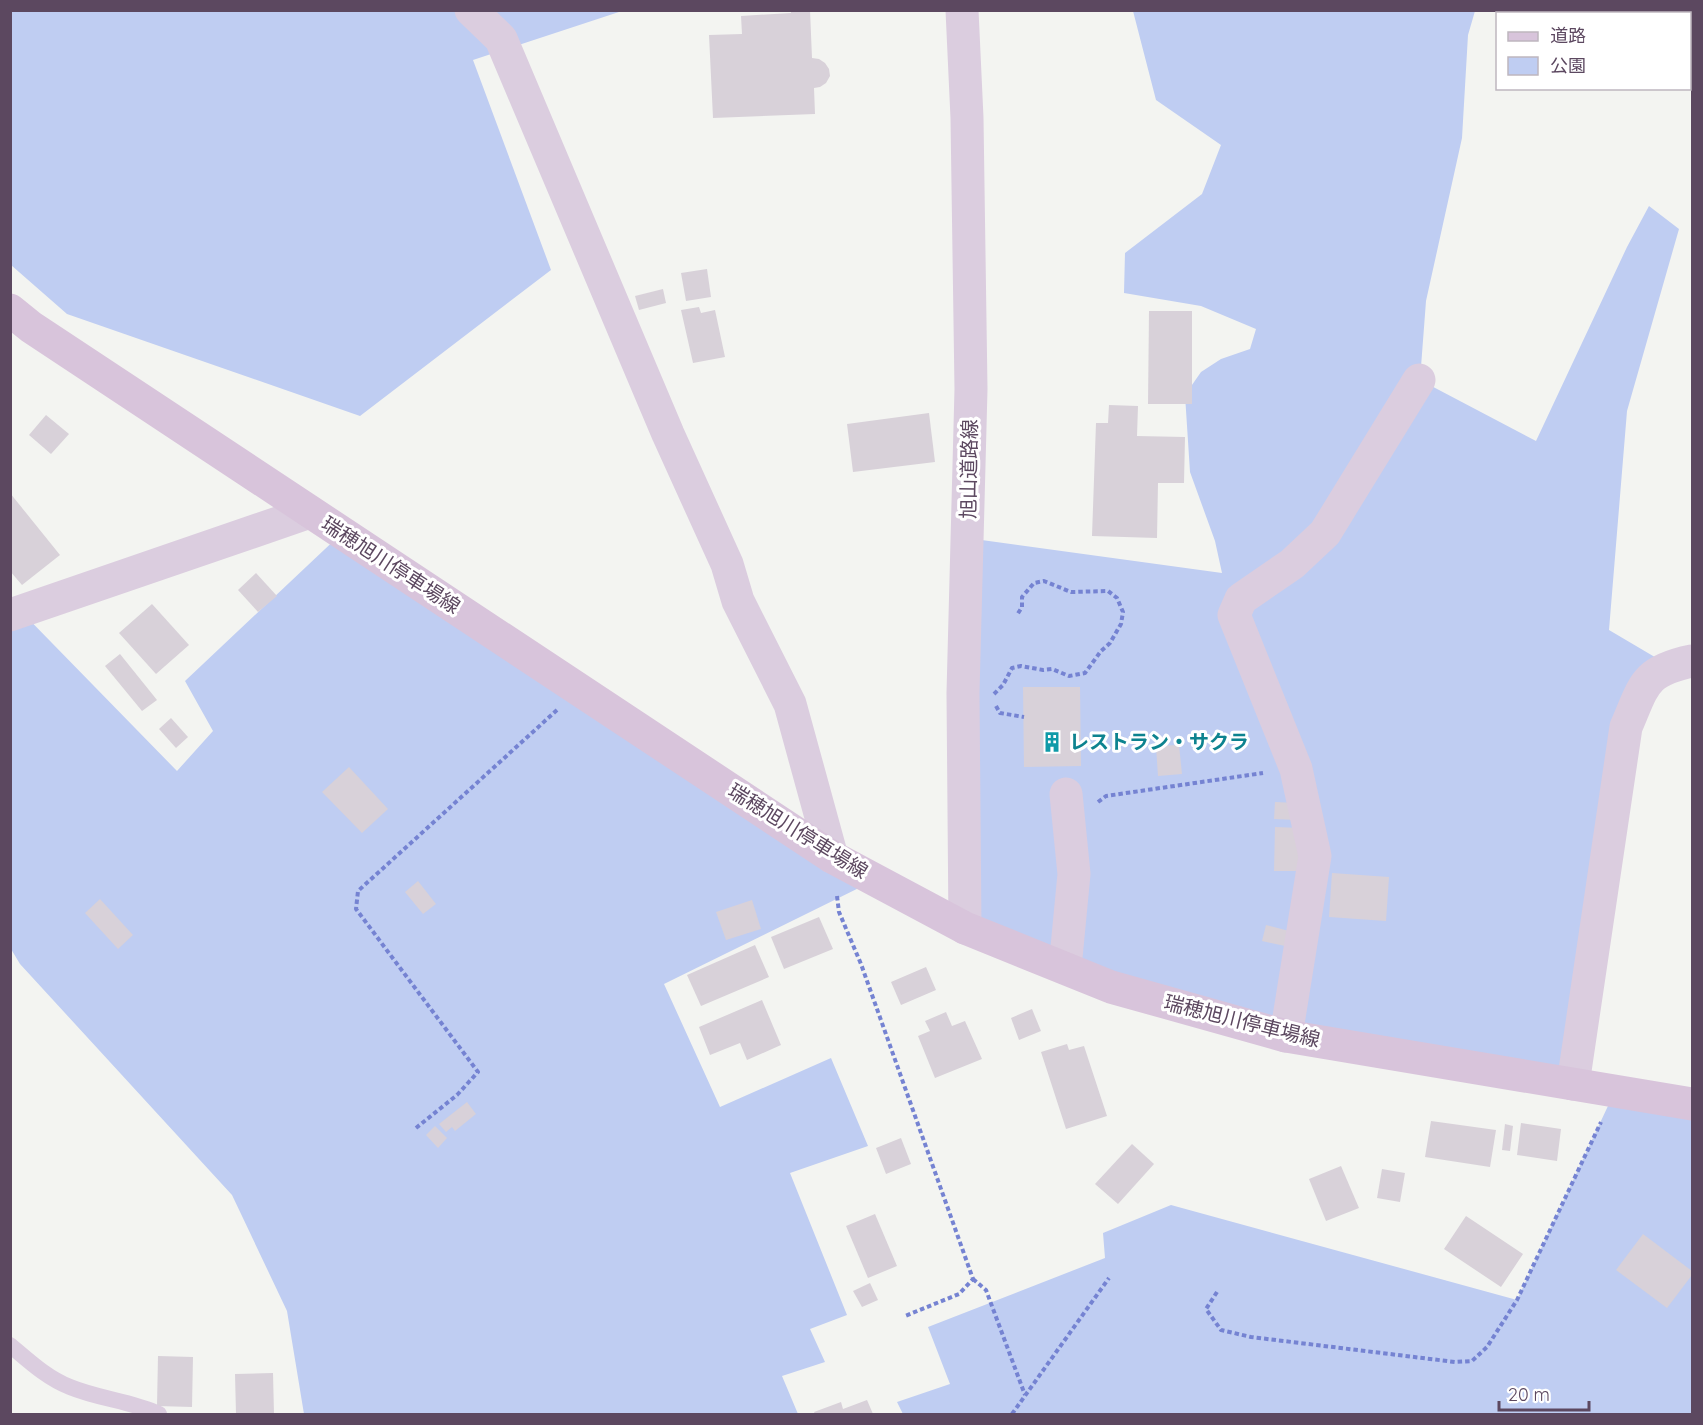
<svg xmlns="http://www.w3.org/2000/svg" width="1703" height="1425" font-family="Quicksand,'Noto Sans JP',sans-serif">
	<rect width="100%" height="100%" fill="#f3f4f1"/>
	<g fill="#bfcdf2">
		<path d="M11 11H622L473 60 551 270 360 416 67 314 11 265Z"/>
		<path d="M1133 11H1475L1468 35 1462 138 1426 301 1420 380 1536 441 1627 247 1649 206 1679 229 1627 411 1609 630 1670 666 1646 681 1573 1084 1286 1036 965 928 967 538 1222 573 1215 541 1190 472 1185 395 1201 372 1221 359 1250 349 1256 329 1201 306 1124 293 1125 253 1202 194 1221 145 1156 100Z"/>
		<path d="M342 533 875 880 664 984 720 1107 831 1058 868 1146 790 1173 847 1315 810 1329 825 1362 782 1376 798 1414H304L287 1311 232 1195 20 964 11 949 10 600 177 771 213 731 185 681Z"/>
		<path d="M1615 1091 1692 1104V1414H903L897 1402 950 1384 928 1327 1105 1258 1103 1233 1171 1205 1517 1300Z"/>
	</g>
	<g fill="#d8d1d9">
		<path d="M791 10H810L812 58 819 59 825 63 829 69 830 76 826 83 820 87 814 88 815 114 713 118 709 35 742 34 741 16 791 13Z"/>
		<path d="M707 269 711 297 686 301 681 273Z"/>
		<path d="M663 289 666 303 639 310 635 296Z"/>
		<path d="M699 307 701 313 715 310 725 357 693 363 681 310Z"/>
		<path d="M1149 311H1192V404H1148Z"/>
		<path d="M1109 405 1138 406 1137 436 1185 437 1184 483H1158L1157 538 1092 536 1096 423H1108Z"/>
		<path d="M929 413 935 462 853 472 847 424Z"/>
		<path d="M46 415 69 434 51 454 29 435Z"/>
		<path d="M10 493 60 555 22 585 10 571Z"/>
		<path d="M256 573 277 596 258 612 238 590Z"/>
		<path d="M152 604 189 645 156 674 119 633Z"/>
		<path d="M120 654 157 700 142 711 105 666Z"/>
		<path d="M1023 687H1080L1081 766 1024 767Z"/>
		<path d="M171 718 188 737 176 748 159 729Z"/>
		<path d="M1179 745 1182 774 1158 776 1156 746Z"/>
		<path d="M349 767 388 809 362 833 322 792Z"/>
		<path d="M1275 802 1297 803 1296 820 1274 819Z"/>
		<path d="M1275 827 1300 828V871H1274Z"/>
		<path d="M1332 873 1389 877 1386 921 1329 917Z"/>
		<path d="M418 881 436 904 423 914 405 892Z"/>
		<path d="M100 899 133 935 118 949 85 913Z"/>
		<path d="M752 900 761 929 726 940 716 912Z"/>
		<path d="M819 917 833 949 784 969 771 937Z"/>
		<path d="M1266 925 1289 931 1285 946 1262 941Z"/>
		<path d="M755 945 769 977 701 1006 687 975Z"/>
		<path d="M926 967 936 990 901 1005 891 982Z"/>
		<path d="M762 1000 781 1045 747 1060 740 1043 710 1055 699 1027Z"/>
		<path d="M1032 1009 1041 1031 1019 1040 1011 1018Z"/>
		<path d="M946 1012 952 1026 965 1021 982 1059 935 1078 918 1036 930 1031 925 1021Z"/>
		<path d="M1067 1044 1069 1050 1084 1046 1107 1116 1066 1129 1041 1052Z"/>
		<path d="M467 1102 476 1114 455 1131 452 1127 446 1132 439 1124Z"/>
		<path d="M1431 1121 1496 1130 1490 1167 1425 1157Z"/>
		<path d="M1521 1123 1561 1129 1557 1161 1517 1155Z"/>
		<path d="M1505 1124 1513 1126 1510 1151 1502 1150Z"/>
		<path d="M435 1126 447 1138 438 1148 426 1135Z"/>
		<path d="M901 1138 911 1164 886 1174 876 1148Z"/>
		<path d="M1132 1144 1154 1164 1118 1204 1095 1184Z"/>
		<path d="M1341 1166 1359 1208 1326 1221 1309 1179Z"/>
		<path d="M1382 1169 1405 1173 1400 1202 1377 1198Z"/>
		<path d="M875 1214 897 1266 868 1278 846 1226Z"/>
		<path d="M1466 1216 1523 1254 1501 1287 1444 1249Z"/>
		<path d="M1643 1234 1692 1271V1275L1667 1308 1616 1270Z"/>
		<path d="M870 1283 878 1300 862 1307 853 1291Z"/>
		<path d="M158 1356 193 1357 192 1407 157 1406Z"/>
		<path d="M273 1373 274 1414H236L235 1374Z"/>
		<path d="M867 1400 873 1414H815L814 1412 841 1402 843 1409Z"/>
	</g>
	<g fill="none" stroke-linecap="round" stroke-linejoin="round">
		<g stroke="#7583d2" stroke-width="4" stroke-dasharray="4.5 3" stroke-linecap="butt">
			<path d="M994 694 1003 685 1012 668 1021 666 1043 670 1052 669 1069 676 1085 673 1101 651 1110 643 1121 624 1123 612 1117 598 1108 591 1071 592 1044 581 1034 583 1022 597V607L1017 615"/>
			<path d="M996 706 1000 713 1024 717"/>
			<path d="M1098 802 1106 796 1263 773"/>
			<path d="M837 896 839 912 861 964 973 1279 959 1294 905 1316"/>
			<path d="M416 1128 457 1095 478 1072 356 909 358 891 557 710"/>
			<path d="M973 1279 986 1290 1025 1395"/>
			<path d="M1217 1292 1206 1309 1221 1330 1251 1337 1455 1362 1472 1361 1487 1347 1517 1300 1601 1122"/>
			<path d="M1012 1414 1109 1278"/>
		</g>
		<path stroke="#dbcddf" stroke-width="16" d="M10 1345C29 1361 47 1378 70 1387 99 1399 131 1401 159 1414"/>
		<g stroke="#dbcddf" stroke-width="33">
			<path d="M471 10 501 39 668 434 727 564 738 601 790 704 832 857"/>
			<path d="M962 10 967 118 971 389 963 693 965 928"/>
			<path d="M10 615 310 512"/>
			<path d="M1065 968 1074 874 1066 794"/>
			<path d="M1286 1036 1315 856 1296 769 1234 615 1241 599 1292 564 1325 533 1419 380"/>
			<path d="M1573 1084 1626 727C1644 686 1643 671 1692 661"/>
		</g>
		<path stroke="#d8c4db" stroke-width="33" d="M10 310 31 327 832 857 965 928 1111 987 1286 1036 1692 1104"/>
	</g>
	<defs>
		<g id="building-bare" transform="scale(1.62)"><path d="M-4-6H4V6H1V3H-1V6H-4ZM-2.5-4.3h1.7v1.8h-1.7ZM.8-4.3h1.7v1.8H.8ZM-2.5-1h1.7V.8h-1.7ZM.8-1h1.7V.8H.8Z" fill="#0f9aa8" stroke="#fff" stroke-width="2.5" paint-order="stroke"/></g>
	</defs>
	<g fill-rule="evenodd">
		<use href="#building-bare" x="1052" y="742"/>
	</g>
	<g text-anchor="middle" stroke-width="6" stroke-linejoin="round" paint-order="stroke">
		<g font-size="20" fill="#5c4860" stroke="#fff">
			<text transform="translate(969 469) rotate(-89)" y="7">旭山道路線</text>
			<text transform="translate(391 565) rotate(33)" y="7">瑞穂旭川停車場線</text>
			<text transform="translate(798 831) rotate(32)" y="7">瑞穂旭川停車場線</text>
			<text transform="translate(1242 1021) rotate(14)" y="7">瑞穂旭川停車場線</text>
		</g>
		<g font-size="20" font-weight="bold" fill="#0d838f" stroke="#fff" text-anchor="start">
			<text x="1069" y="749">レストラン・サクラ</text>
		</g>
	</g>
	<rect width="1703" height="1425" fill="none" stroke="#5c4860" stroke-width="24"/>
	<rect x="1496" y="12" width="195" height="78" fill="#ffffff" stroke="#beb6bf" stroke-width="1.5"/>
	<rect x="1508" y="32" width="30" height="9" fill="#d8c4db" stroke="#beb6bf" stroke-width="1.5"/>
	<text x="1550" y="42" font-size="18" fill="#5c4860">道路</text>
	<rect x="1508" y="57" width="30" height="18" fill="#bfcdf2" stroke="#beb6bf" stroke-width="1.5"/>
	<text x="1550" y="72" font-size="18" fill="#5c4860">公園</text>
	<path d="M1499 1401v9h90v-9" fill="none" stroke="#5c4860" stroke-width="3"/>
	<text x="1508" y="1401" font-size="18" fill="#5c4860" stroke="#ffffff" stroke-width="4.5" paint-order="stroke">20 m</text>
</svg>
